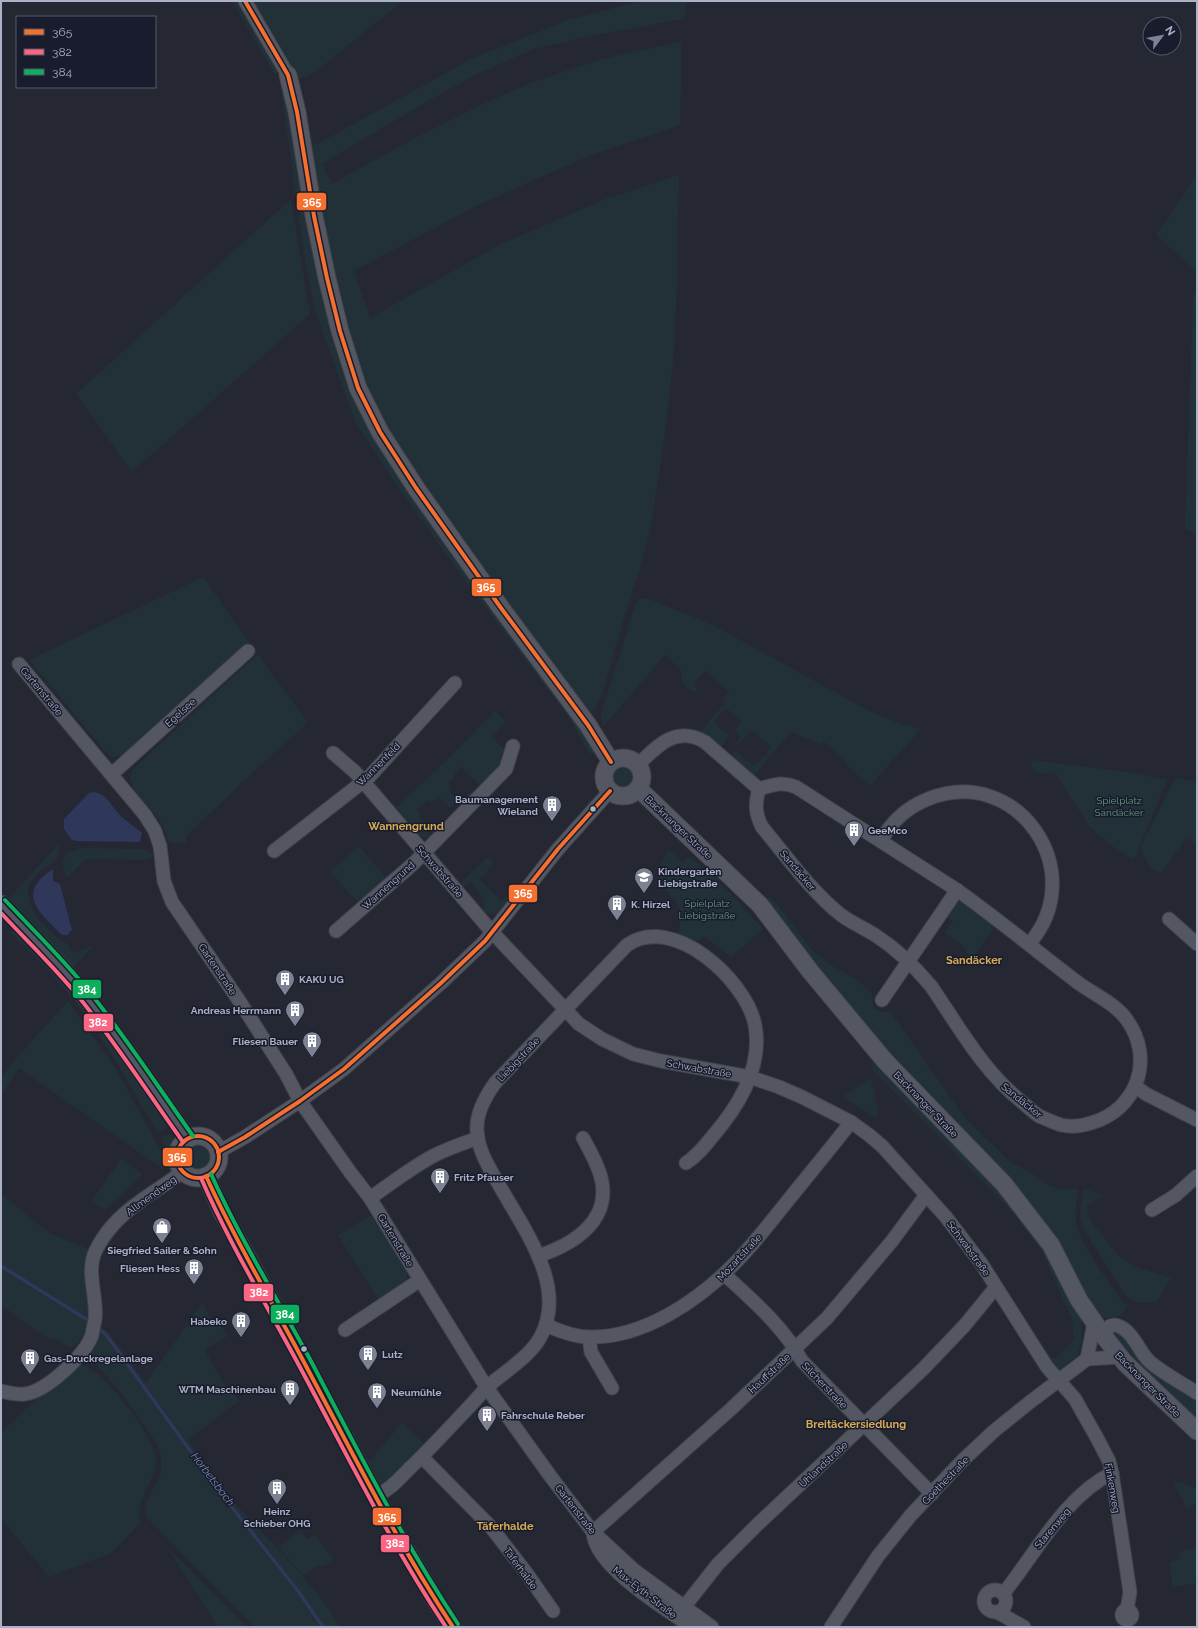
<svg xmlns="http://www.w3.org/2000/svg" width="1198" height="1628" font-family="Raleway,sans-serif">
	<rect width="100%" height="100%" fill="#252832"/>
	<g fill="#223038">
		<path d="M232 1H240L280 72 275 75Z"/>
		<path d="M250 1H403L314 73 300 79 294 75Z"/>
		<path d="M640 1H687L684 19 600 34 534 49 475 75 416 108 322 164 332 184C417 136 502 88 596 61 624 53 654 48 682 41L680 125 589 156 476 206 354 271 370 318 497 246 605 199 679 175C677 233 678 291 674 348 670 403 662 459 653 513 646 556 630 597 618 639 613 655 603 702 592 712L586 710 501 594 394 445 361 382 333 273 309 146 321 142 471 59 568 20Z"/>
		<path d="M285 84 352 384 596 751 590 754 568 716 471 589 396 484 355 421 314 308 304 253 281 90Z"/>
		<path d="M1197 174V272L1156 235Z"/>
		<path d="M291 199 310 314 132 472 76 394Z"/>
		<path d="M1197 287V534L1187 530 1185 527 1193 297Z"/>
		<path d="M203 577 249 642 126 755 124 754 115 757H110L29 660Z"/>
		<path d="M647 598 713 625 869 711 901 724 921 729 870 786 844 763 846 761 823 741 821 744 791 732 754 775 731 755 735 750 754 766 763 756H767V752L771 747 752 730 738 745 736 743 741 737 734 731 742 722 726 708 714 722 725 733 726 732 729 735 724 744 721 746 710 737 700 732 725 703 722 700 729 691 705 671 694 683 698 687 694 693 682 683 681 670 665 655 603 727 601 716 604 704 636 603 641 599Z"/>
		<path d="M258 654 308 723 264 762 185 837 187 843H174L168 841C166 833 163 825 158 818 149 804 121 785 134 768Z"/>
		<path d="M495 711 506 722 492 737 504 749V765L483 788 461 767 454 774 455 776 448 783 451 787 449 792 461 802 471 791 475 794 460 810 454 804 450 808 438 796 431 803 427 800 416 810 421 815 419 818 425 823 426 822 429 824 425 830 431 837H422L396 808 451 756Z"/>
		<path d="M1031 760 1135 773 1167 780 1134 860 1112 846 1089 826 1054 771C1043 777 1031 774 1031 760Z"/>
		<circle cx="623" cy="777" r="12"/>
		<path d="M1176 777 1197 782V844L1186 838 1161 873 1151 868 1140 848Z"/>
		<path d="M59 844 58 858C50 865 38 871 32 880 18 899 43 926 58 938 61 940 64 941 66 943 69 946 71 950 73 953L93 946 73 968 9 898Z"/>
		<path d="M358 846 388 879 359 904 330 872Z"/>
		<path d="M83 848 144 849 154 856 146 860 86 859 68 877C57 860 64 852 83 848Z"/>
		<path d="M668 849 683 863 690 856 731 894 763 929 731 957 704 936 696 942 679 934 681 913 678 905 659 879 662 862Z"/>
		<path d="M488 857 494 863 487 869 488 871 479 879 501 901 507 896 510 898C501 909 496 922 482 909L486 905 482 900 484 898 470 882 463 887 460 884Z"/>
		<path d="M770 897 778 905 812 950 831 965 861 983 873 995C869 1006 878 1015 890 1011L965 1118 1009 1161 1033 1174 1050 1186 1061 1189H1078C1077 1201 1074 1214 1077 1226 1083 1248 1110 1283 1123 1303L1128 1305 1120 1316 1101 1319 1084 1298 1054 1238 877 1046 766 901Z"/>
		<path d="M959 900H961L996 924 972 959 962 945 945 933 953 921 946 916 956 901Z"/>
		<path d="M13 931 23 936 89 1011 126 1064 167 1127 158 1133C133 1091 110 1048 81 1009 60 981 35 957 10 933Z"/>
		<path d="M68 1001 115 1067 165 1159 163 1165 165 1166 163 1169 19 1068 1 1095V1078L13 1062Z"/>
		<path d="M871 1061 1002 1191 1046 1246 1081 1318 1082 1340 1077 1356 1060 1369C1056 1368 1051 1365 1051 1360L1052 1357 1055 1359 1074 1340 1072 1319 1041 1250 1017 1218 997 1196 873 1071Z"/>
		<path d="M871 1078 879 1113 875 1117 842 1097Z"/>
		<path d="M170 1133 175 1142 171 1164 169 1153 161 1138Z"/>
		<circle cx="198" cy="1157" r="14"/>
		<path d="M121 1159 143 1174 105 1210 91 1202Z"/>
		<path d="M1084 1189 1104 1195 1087 1206 1090 1221 1118 1255 1134 1266 1171 1278 1157 1301C1146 1304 1133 1304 1125 1295L1084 1230 1080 1215 1083 1190Z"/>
		<path d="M1 1193 25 1214 51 1234 89 1249C79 1276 103 1333 70 1348L56 1339 44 1336 1 1305Z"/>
		<path d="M371 1215 408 1272 406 1283 379 1300 338 1235Z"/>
		<path d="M202 1303 213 1322 218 1319 228 1336 205 1350 228 1392 231 1390 239 1401 188 1440C201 1458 212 1479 227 1495 265 1538 311 1577 340 1627H255L148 1519C139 1502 158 1488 161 1471 162 1463 162 1454 158 1447 155 1440 149 1433 145 1426 126 1399 112 1380 88 1357L101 1327 109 1333 146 1383Z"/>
		<path d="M1116 1329 1197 1398V1421L1136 1362 1111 1333Z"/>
		<path d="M81 1364C88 1367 95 1371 101 1377 117 1391 159 1443 156 1464 154 1482 133 1505 141 1522L110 1554 49 1577 1 1518V1433L33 1402 71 1373Z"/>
		<path d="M402 1423 426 1446 391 1482 382 1486 369 1462Z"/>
		<path d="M1172 1480 1197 1488V1503L1187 1509Z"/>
		<path d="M300 1530 307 1540 314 1534 334 1560 323 1567 317 1565 304 1576 278 1547Z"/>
		<path d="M1197 1547V1583L1173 1587 1169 1562 1180 1559 1179 1552Z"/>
		<path d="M168 1548 248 1627H218Z"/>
	</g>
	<g fill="#2f375a">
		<path d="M94 792C108 794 113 810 124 819 130 824 136 828 142 833L140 842 76 841 71 839 64 829V819L89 793Z"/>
		<path d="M53 869V881L60 884 72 930 67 935H62C38 911 16 893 53 869Z"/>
	</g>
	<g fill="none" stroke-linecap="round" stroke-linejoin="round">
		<g stroke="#2f375a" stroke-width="3.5">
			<path d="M1 1266 86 1319"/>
			<path d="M102 1331 107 1336 223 1496 298 1591 323 1627"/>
		</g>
		<g stroke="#41434b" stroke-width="15">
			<g id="minor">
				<path d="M245 1 288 75"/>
				<path d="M19 664 145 815 155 831 160 846 164 881 172 902 240 1002 286 1074 300 1101 350 1172 370 1198 487 1388 551 1477 593 1532 634 1570 712 1627"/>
				<path d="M333 753 355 772 492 932 579 1024 602 1039 633 1054 661 1061 750 1077 779 1087 802 1097 851 1122 869 1135 882 1146 946 1217 981 1263 1047 1367 1075 1399 1097 1438 1109 1461 1112 1473 1130 1592 1127 1610"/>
				<path d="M638 765C657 746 676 725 705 742L759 789C773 785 782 781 796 787L957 890 882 1000"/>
				<path d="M112 774 248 651"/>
				<path d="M759 789C755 804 755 813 762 827 787 857 811 891 841 915 852 923 864 928 875 935 897 949 915 967 931 986 959 1027 983 1071 1022 1102 1028 1107 1034 1113 1041 1117 1047 1119 1054 1123 1061 1125 1070 1127 1082 1126 1091 1123 1137 1110 1155 1059 1127 1020 1115 1003 1093 994 1077 982 1036 951 998 919 957 890"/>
				<path d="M881 841C891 822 908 807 928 799 1017 763 1092 872 1029 944"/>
				<path d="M274 851 369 777 455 683"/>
				<path d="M1169 919 1197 944"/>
				<path d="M336 931 414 863 502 773 506 769 513 746"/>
				<path d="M1135 1086 1146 1094 1197 1120"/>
				<path d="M218 1152 245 1137 300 1101 344 1069 441 983 485 941 558 849 610 791"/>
				<path d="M370 1198C392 1183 412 1167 435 1155 449 1148 464 1143 478 1138"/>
				<path d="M1152 1210 1176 1195 1197 1176"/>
				<path d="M538 1256C575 1244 614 1219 600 1174 596 1161 589 1149 583 1138"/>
				<path d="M724 1274C752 1300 784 1327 802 1361L932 1494"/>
				<path d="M546 1325C559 1331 575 1337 590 1337 644 1338 699 1300 735 1263 755 1243 772 1220 790 1198 810 1173 831 1148 851 1122"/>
				<path d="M345 1330 420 1280"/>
				<path d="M1103 1335 1110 1326 1114 1325C1132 1327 1138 1351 1150 1362 1164 1374 1182 1383 1197 1393"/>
				<path d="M589 1337 591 1352 612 1388"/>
				<path d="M1087 1359 1094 1323"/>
				<path d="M1 1391C9 1393 17 1395 25 1394 47 1391 85 1355 92 1335 93 1330 94 1324 95 1320 98 1297 85 1272 96 1250 105 1232 121 1215 138 1203 152 1192 169 1183 183 1171"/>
				<path d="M422 1457 490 1526 525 1571 553 1611"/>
				<path d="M376 1496C390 1490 399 1479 409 1469 430 1449 450 1427 470 1406 477 1398 485 1389 493 1382 508 1370 532 1354 541 1336 568 1285 522 1227 498 1183 488 1166 478 1150 477 1130 476 1113 485 1097 495 1083L627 945C673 913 746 980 755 1025 763 1067 739 1106 712 1137 704 1147 697 1156 686 1163"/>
				<circle cx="995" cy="1601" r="11"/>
				<path d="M1003 1594C1036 1553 1064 1497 1112 1473"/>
				<path d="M684 1607 718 1564 758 1524 923 1369 965 1325 996 1287"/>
				<circle cx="1127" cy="1615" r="5"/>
				<path d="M997 1612 1024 1627"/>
				<path d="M692 1627C665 1609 594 1566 593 1532L731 1409 827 1318 892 1241 926 1195"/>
				<path d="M831 1627 878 1556 911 1515 963 1460 994 1431 1030 1402 1087 1359 1120 1357"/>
			</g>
		</g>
		<g stroke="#41434b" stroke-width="19">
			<g id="tertiary">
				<path d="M288 75 297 112 314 216 327 278 340 331 358 388 380 432 416 488 501 608 588 725 611 762"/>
				<circle cx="623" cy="777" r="19"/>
				<path d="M638 788 760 905 810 971 885 1061 1004 1184 1051 1245 1079 1300 1103 1335 1125 1363 1197 1431"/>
				<path d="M1 904C22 927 45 949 66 973 111 1025 148 1083 188 1139"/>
				<circle cx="198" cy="1157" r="21"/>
				<path d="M206 1176 222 1212 291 1337 389 1521 437 1603 453 1627"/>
			</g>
		</g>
		<use href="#minor" stroke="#545761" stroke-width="13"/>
		<use href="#tertiary" stroke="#545761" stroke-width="17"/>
		<g stroke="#181c2d" stroke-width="7">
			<g id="bus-1">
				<path d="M245 1 288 75 297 112 314 216 327 278 340 331 358 388 380 432 416 488 501 608 588 725 611 762"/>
				<circle cx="198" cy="1157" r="21"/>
				<path d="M218 1152 245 1137 300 1101 344 1069 441 983 485 941 558 849 610 791"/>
				<path d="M206 1176C235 1241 273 1303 306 1366 353 1454 398 1544 453 1627"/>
			</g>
		</g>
		<g stroke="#181c2d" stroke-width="7">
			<g id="bus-2">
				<path d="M1 913C27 941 54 967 78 996 116 1043 148 1093 183 1142"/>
				<path d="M201 1178C230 1245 268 1307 302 1371 348 1457 392 1546 446 1627"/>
			</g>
		</g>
		<g stroke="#181c2d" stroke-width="7">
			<g id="bus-3">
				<path d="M5 900C33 930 62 958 88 990 125 1036 158 1087 193 1136"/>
				<path d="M211 1174C240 1239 278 1300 312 1363 358 1451 403 1541 458 1624"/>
			</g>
		</g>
		<use href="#bus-1" stroke="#f46f30" stroke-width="4"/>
		<use href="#bus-2" stroke="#fa6682" stroke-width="4"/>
		<use href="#bus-3" stroke="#0daf5c" stroke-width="4"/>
	</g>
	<defs>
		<g id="building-pin" transform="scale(1)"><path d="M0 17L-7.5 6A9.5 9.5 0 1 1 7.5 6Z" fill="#7d8192" stroke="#181c2d"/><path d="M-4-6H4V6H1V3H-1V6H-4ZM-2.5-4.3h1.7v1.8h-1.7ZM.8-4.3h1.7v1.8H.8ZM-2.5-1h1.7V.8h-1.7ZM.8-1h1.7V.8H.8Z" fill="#fff"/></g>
		<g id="school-pin" transform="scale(1)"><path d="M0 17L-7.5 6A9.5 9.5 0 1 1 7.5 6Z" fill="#7d8192" stroke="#181c2d"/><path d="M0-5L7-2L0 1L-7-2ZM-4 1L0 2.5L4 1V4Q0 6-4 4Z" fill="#fff"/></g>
		<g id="shop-pin" transform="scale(1)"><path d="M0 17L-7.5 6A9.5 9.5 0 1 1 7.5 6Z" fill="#7d8192" stroke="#181c2d"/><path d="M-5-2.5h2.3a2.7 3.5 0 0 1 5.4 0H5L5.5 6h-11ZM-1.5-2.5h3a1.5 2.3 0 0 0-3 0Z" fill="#fff"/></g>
	</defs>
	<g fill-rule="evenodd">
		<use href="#building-pin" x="552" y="805"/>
		<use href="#building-pin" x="854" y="830"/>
		<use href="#school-pin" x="644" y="877"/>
		<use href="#building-pin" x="617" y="904"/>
		<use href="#building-pin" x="285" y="979"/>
		<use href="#building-pin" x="295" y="1010"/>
		<use href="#building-pin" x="312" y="1041"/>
		<use href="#building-pin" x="440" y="1177"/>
		<use href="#shop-pin" x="162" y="1227"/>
		<use href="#building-pin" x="194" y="1268"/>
		<use href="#building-pin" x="241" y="1321"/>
		<use href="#building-pin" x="368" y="1354"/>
		<use href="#building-pin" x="30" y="1358"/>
		<use href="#building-pin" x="290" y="1389"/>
		<use href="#building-pin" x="377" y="1392"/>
		<use href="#building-pin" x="487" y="1415"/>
		<use href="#building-pin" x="277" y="1488"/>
	</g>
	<g fill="#adb1c5" stroke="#181c2d" stroke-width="1.5">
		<circle cx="593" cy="809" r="3.5"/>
		<circle cx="304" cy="1349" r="3.5"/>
	</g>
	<g text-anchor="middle" stroke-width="3" stroke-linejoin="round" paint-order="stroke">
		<g font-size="10" fill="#adb1c5" stroke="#181c2d">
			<text transform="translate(42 691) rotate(50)" y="4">Gartenstraße</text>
			<text transform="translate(180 712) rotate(-42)" y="4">Egelsee</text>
			<text transform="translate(378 764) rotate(-45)" y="4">Wannenfeld</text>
			<text transform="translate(679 827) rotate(43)" y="4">Backnanger Straße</text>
			<text transform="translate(798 870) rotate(50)" y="4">Sandäcker</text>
			<text transform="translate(440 871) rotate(49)" y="4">Schwabstraße</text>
			<text transform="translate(388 885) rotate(-42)" y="4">Wannengrund</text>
			<text transform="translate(218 969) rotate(56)" y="4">Gartenstraße</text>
			<text transform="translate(518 1059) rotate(-47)" y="4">Liebigstraße</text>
			<text transform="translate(699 1068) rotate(10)" y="4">Schwabstraße</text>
			<text transform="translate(1022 1100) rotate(39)" y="4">Sandäcker</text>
			<text transform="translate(926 1104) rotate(46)" y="4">Backnanger Straße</text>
			<text transform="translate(151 1195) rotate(-36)" y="4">Allmendweg</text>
			<text transform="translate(396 1240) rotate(59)" y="4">Gartenstraße</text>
			<text transform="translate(969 1248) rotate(54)" y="4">Schwabstraße</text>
			<text transform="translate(739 1257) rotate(-47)" y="4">Mozartstraße</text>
			<text transform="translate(769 1373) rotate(-43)" y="4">Hauffstraße</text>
			<text transform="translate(1148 1384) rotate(45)" y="4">Backnanger Straße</text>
			<text transform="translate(825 1385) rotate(46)" y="4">Silcherstraße</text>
			<text transform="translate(823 1464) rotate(-43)" y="4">Uhlandstraße</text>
			<text transform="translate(945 1480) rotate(-46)" y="4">Goethestraße</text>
			<text transform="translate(1113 1488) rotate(80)" y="4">Finkenweg</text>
			<text transform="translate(576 1509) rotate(52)" y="4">Gartenstraße</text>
			<text transform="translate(1052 1528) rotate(-50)" y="4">Starenweg</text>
			<text transform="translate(521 1568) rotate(54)" y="4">Täferhalde</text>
			<text transform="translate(645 1592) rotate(38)" y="4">Max-Eyth-Straße</text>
		</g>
		<g font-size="10" font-weight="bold" fill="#adb1c5" stroke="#181c2d" text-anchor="start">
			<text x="538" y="803" text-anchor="end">Baumanagement<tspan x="538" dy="12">Wieland</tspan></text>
			<text x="868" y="834">GeeMco</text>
			<text x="658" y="875">Kindergarten<tspan x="658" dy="12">Liebigstraße</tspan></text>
			<text x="631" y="908">K. Hirzel</text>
			<text x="299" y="983">KAKU UG</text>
			<text x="281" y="1014" text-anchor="end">Andreas Herrmann</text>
			<text x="298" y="1045" text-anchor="end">Fliesen Bauer</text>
			<text x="454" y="1181">Fritz Pfauser</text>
			<text x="162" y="1254" text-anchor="middle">Siegfried Sailer &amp; Sohn</text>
			<text x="180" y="1272" text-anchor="end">Fliesen Hess</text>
			<text x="227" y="1325" text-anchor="end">Habeko</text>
			<text x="382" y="1358">Lutz</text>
			<text x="44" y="1362">Gas-Druckregelanlage</text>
			<text x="276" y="1393" text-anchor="end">WTM Maschinenbau</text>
			<text x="391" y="1396">Neumühle</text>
			<text x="501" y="1419">Fahrschule Reber</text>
			<text x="277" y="1515" text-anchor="middle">Heinz<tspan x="277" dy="12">Schieber OHG</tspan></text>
		</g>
		<g font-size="10" fill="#64977b" stroke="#181c2d">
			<text x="1119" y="804">Spielplatz<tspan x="1119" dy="12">Sandäcker</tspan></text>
			<text x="707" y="907">Spielplatz<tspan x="707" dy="12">Liebigstraße</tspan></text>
		</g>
		<g font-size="11" font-weight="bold" fill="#d7aa56" stroke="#181c2d">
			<text x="406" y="830">Wannengrund</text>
			<text x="974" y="964">Sandäcker</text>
			<text x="856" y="1428">Breitäckersiedlung</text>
			<text x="505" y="1530">Täferhalde</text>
		</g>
		<g font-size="11" font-style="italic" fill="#7b87b3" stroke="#181c2d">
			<text transform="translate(213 1479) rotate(53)" y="4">Horbetsbach</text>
		</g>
	</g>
	<g stroke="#181c2d" stroke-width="1.5">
		<rect x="296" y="192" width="31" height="19" rx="4" fill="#f46f30"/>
		<rect x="471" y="578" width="31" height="19" rx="4" fill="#f46f30"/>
		<rect x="508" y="884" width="30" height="19" rx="4" fill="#f46f30"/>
		<rect x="72" y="979" width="30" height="20" rx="4" fill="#0daf5c"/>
		<rect x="83" y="1013" width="31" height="19" rx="4" fill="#fa6682"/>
		<rect x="162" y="1147" width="31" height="20" rx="4" fill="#f46f30"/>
		<rect x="243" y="1283" width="31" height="19" rx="4" fill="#fa6682"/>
		<rect x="270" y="1304" width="30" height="20" rx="4" fill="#0daf5c"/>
		<rect x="372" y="1507" width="30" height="19" rx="4" fill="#f46f30"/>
		<rect x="380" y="1534" width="30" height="19" rx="4" fill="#fa6682"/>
	</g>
	<g font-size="11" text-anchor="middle" font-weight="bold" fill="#fff">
		<text x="312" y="206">365</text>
		<text x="486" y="591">365</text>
		<text x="523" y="897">365</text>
		<text x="87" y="993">384</text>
		<text x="98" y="1026">382</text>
		<text x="177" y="1161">365</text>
		<text x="259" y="1296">382</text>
		<text x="285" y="1318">384</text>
		<text x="387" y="1521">365</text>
		<text x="395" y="1547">382</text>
	</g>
	<rect width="1198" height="1628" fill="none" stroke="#adb1c5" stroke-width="4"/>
	<rect x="16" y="16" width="140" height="72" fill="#181c2d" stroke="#54586a"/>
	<rect x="24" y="29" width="20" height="6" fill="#f46f30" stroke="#54586a"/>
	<text x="52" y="36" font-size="12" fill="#adb1c5">365</text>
	<rect x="24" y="49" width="20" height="6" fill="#fa6682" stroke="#54586a"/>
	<text x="52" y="56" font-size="12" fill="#adb1c5">382</text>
	<rect x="24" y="69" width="20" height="6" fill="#0daf5c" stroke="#54586a"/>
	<text x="52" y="76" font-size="12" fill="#adb1c5">384</text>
	<g transform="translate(1162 36) rotate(58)"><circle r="19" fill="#181c2d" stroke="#54586a"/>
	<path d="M0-3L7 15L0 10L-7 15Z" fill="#7d8192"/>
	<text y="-6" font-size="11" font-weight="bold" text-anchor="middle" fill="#adb1c5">N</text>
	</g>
</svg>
